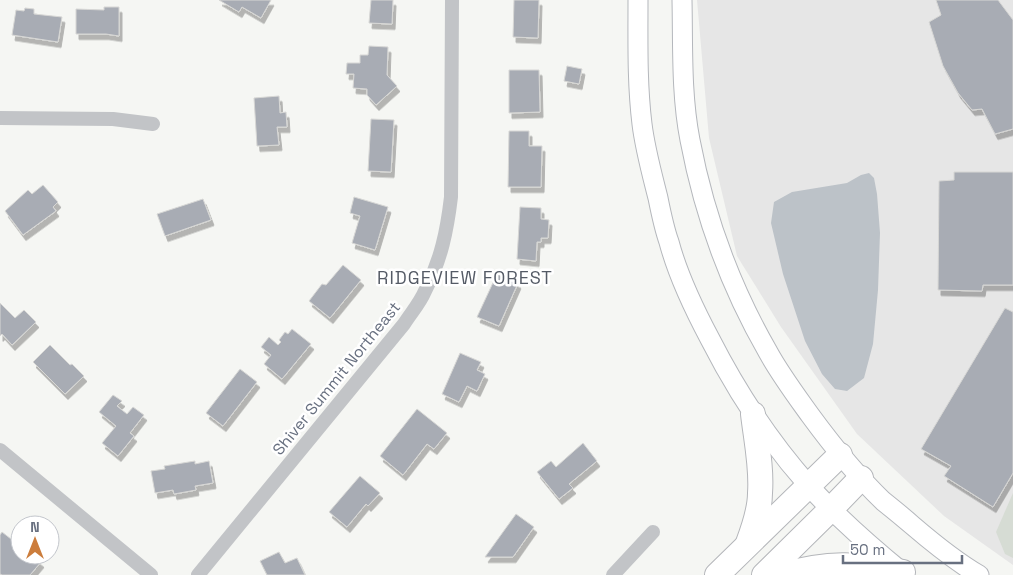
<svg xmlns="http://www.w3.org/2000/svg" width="1013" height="575" font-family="'Space Grotesk',sans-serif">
	<defs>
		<filter id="shadow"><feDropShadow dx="3" dy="5.5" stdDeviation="0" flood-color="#0004"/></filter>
	</defs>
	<rect width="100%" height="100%" fill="#f5f6f3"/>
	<path fill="#e6e6e6" d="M697 0H1013V565L944 516 857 434 781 327 737 256 709 138Z"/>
	<path fill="#d6dcd4" d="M1013 493V558L1005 554 996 532Z"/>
	<path fill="#bcc2c8" d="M869 173 874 178 877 194 880 233 878 290 873 344 864 378 847 391 835 389 822 374 805 341 783 274 771 223 774 202 792 192 847 183 861 175Z"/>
	<g fill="#a8acb4" stroke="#d7d7d5" filter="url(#shadow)">
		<path d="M219 0H271L261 18 242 7 239 12Z"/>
		<path d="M371 0H393L392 24 369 23Z"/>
		<path d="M514 0H539L538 38 513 37Z"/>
		<path d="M936 0H998L1013 20V129L995 134 982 109 972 110 958 93 943 66 929 22 941 15Z"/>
		<path d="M104 7H119V36L106 34H76V9L104 10Z"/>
		<path d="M25 8 34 9V14L62 17 58 42 12 35 16 10 24 11Z"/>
		<path d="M369 46 388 47 387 75 397 86 376 105 367 95V89L353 88 354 74H346L347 63H360V55H368Z"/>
		<path d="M567 66 582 69 579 84 564 81Z"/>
		<path d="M509 70H539L540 112 509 113Z"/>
		<path d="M279 96 280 113 286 112 287 127H277L279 145 257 146 254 98Z"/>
		<path d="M371 119 394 120 391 172 368 171Z"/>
		<path d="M509 131H529V146H542L541 187H508Z"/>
		<path d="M954 172H1013V285H983L982 291 938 290 939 181 954 180Z"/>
		<path d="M43 185 58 202 53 207 56 211 23 235 5 211 28 190 32 194Z"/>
		<path d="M354 197 388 207 375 250 352 243 360 216 350 213Z"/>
		<path d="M203 199 211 220 165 236 157 214Z"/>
		<path d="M520 207 541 208V219L549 220 548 238H541V242H537L536 261 517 259Z"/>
		<path d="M343 265 361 280 330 318 309 301 322 284 326 285Z"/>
		<path d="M497 274 518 283 499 326 477 317Z"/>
		<path d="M0 303 15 318 24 310 36 322 12 345 2 334 0 336Z"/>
		<path d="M1005 308 1013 312V473L993 507 944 476 951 466 921 449Z"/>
		<path d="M292 329 311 344 282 379 264 364 271 355 261 347 269 337 278 345 281 342 279 340 285 332 288 334Z"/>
		<path d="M50 345 70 365 72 364 84 376 65 394 33 362Z"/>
		<path d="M460 353 481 362 477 370 485 374 477 391 467 386 459 402 442 394Z"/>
		<path d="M240 369 257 382 223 426 206 413Z"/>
		<path d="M113 395 122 401 117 406 127 414 133 407 144 415 130 433 134 436 118 456 102 443 116 426 99 412Z"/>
		<path d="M417 409 447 433 434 449 427 444 403 475 380 456Z"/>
		<path d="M583 443 597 461 569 484 573 488 559 499 537 472 551 461 556 467Z"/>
		<path d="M195 461V464L209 461 213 483 195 486 196 490 174 494 173 490 155 493 151 471 165 469 164 466Z"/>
		<path d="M360 476 380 493 368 506 366 504 347 527 329 512Z"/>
		<path d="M516 514 534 527 513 557H485Z"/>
		<path d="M2 532 20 546V555H32L41 562 30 575H2L0 574V535Z"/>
		<path d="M279 552 285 563 297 558 305 575H267L260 561Z"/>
	</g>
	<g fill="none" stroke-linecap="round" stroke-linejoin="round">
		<g stroke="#b4b7bc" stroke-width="21">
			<g id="secondary">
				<path d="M638 0C638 42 637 83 642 124 645 149 652 174 658 198 661 213 664 228 669 242 678 276 694 309 710 339 737 392 769 441 809 486 838 518 870 546 903 573"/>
				<path d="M682 0C683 46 681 94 690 140 704 214 730 286 768 352 780 374 795 394 810 415 832 445 856 475 883 501 893 509 903 517 912 525 933 543 955 561 979 575"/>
			</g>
		</g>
		<g stroke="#b4b6ba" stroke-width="26">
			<g id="highway">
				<path d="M748 543C754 527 760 510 760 493 762 467 756 440 753 414"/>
				<path d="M717 575 840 455"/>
				<path d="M764 575 831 509 861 478"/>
				<path d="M782 575C827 562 858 563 903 572"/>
			</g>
		</g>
		<g stroke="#c2c4c7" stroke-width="14">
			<path d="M0 118 113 119 153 124"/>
			<path d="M0 450 151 575"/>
			<path d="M198 575 404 324C411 313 420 303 425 291 441 260 447 231 451 197L452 0"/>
			<path d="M613 575 653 532"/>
		</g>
		<use href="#secondary" stroke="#fff" stroke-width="19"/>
		<use href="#highway" stroke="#fff" stroke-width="24"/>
	</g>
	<g text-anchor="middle" stroke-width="5" stroke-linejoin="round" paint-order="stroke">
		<g font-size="16" fill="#687080" stroke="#fff">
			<text transform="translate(336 378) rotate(-51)" y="6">Shiver Summit Northeast</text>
		</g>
		<g font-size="18" letter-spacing="1" fill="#555b66" stroke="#fff">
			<text x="465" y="284">RIDGEVIEW FOREST</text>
		</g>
	</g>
	<g transform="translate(35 540)"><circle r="24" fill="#ffffff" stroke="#c3c6cc"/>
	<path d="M0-4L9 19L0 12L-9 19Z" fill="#cc7d3c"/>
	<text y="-8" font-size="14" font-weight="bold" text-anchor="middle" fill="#687080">N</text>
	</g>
	<path d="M843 555v8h119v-8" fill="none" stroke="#687080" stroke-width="2.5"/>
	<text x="850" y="555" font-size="15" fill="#687080" stroke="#ffffff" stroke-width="4" paint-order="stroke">50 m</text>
</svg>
